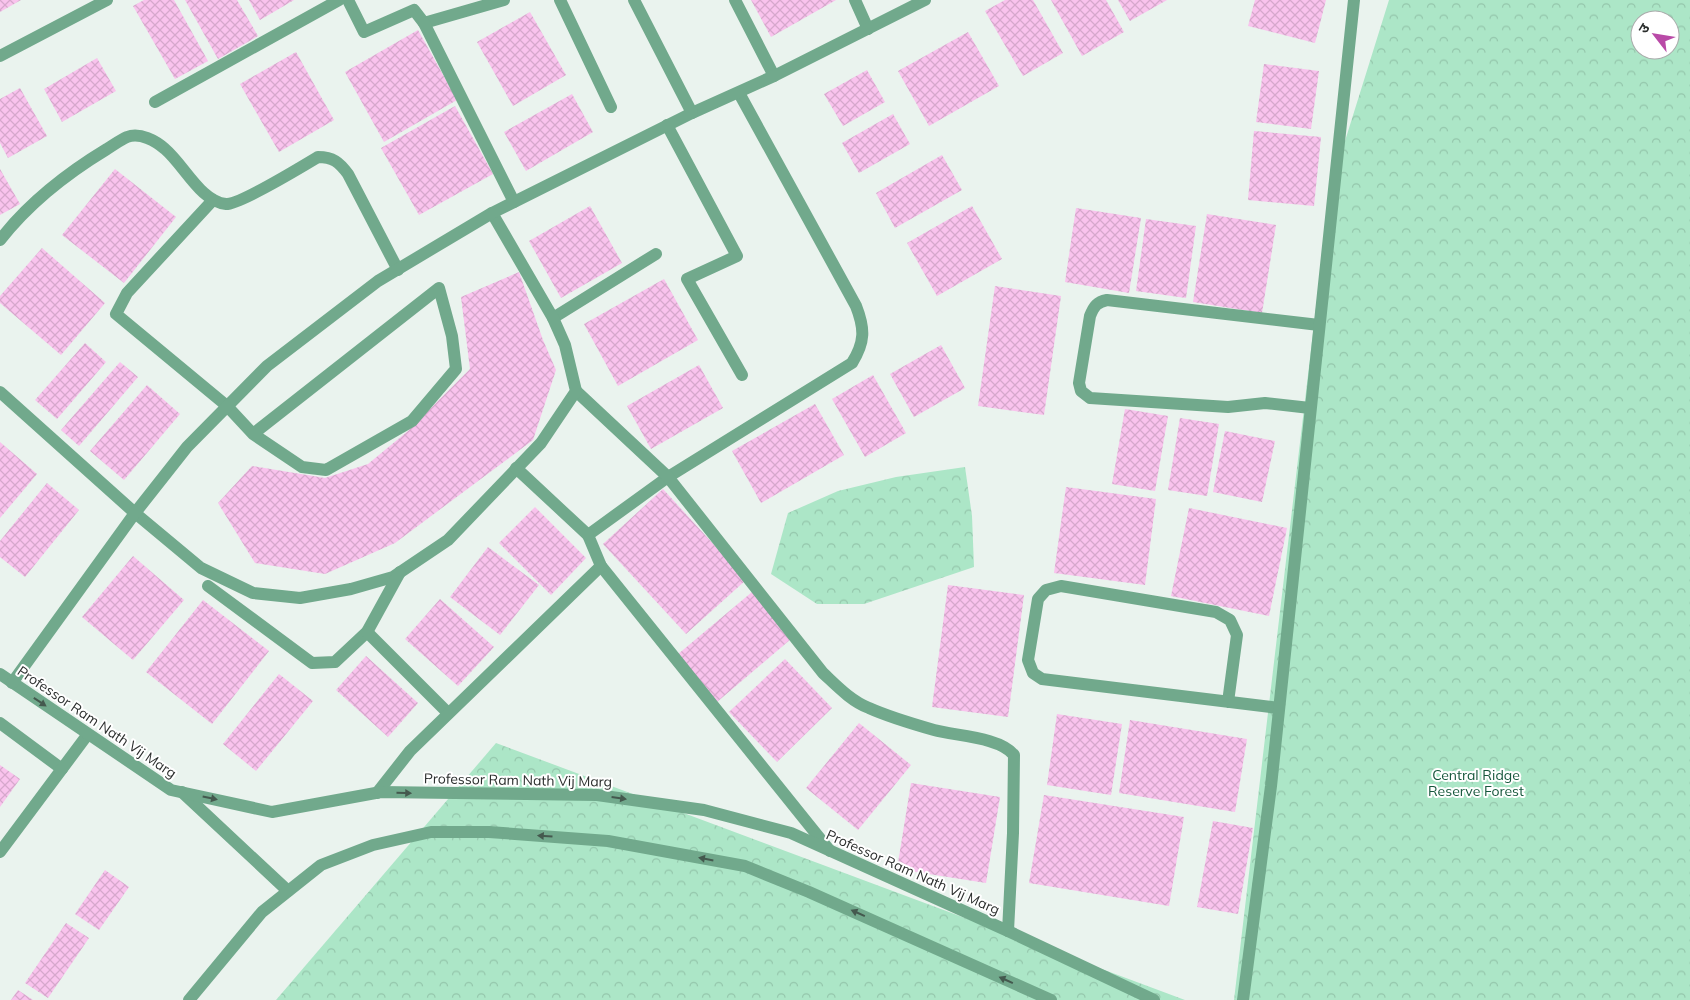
<svg xmlns="http://www.w3.org/2000/svg" width="1690" height="1000" font-family="Mulish,'Noto Sans Devanagari',sans-serif">
	<defs>
		<pattern id="park-crowns" width="20" height="18" patternUnits="userSpaceOnUse" patternTransform="scale(1.25)"><rect width="20" height="18" fill="#ace6c7"/><path d="M2 6a3 3 0 1 1 6 0M12 15a3 3 0 1 1 6 0" fill="none" stroke="#94c6ab"/></pattern>
		<pattern id="building-cross-hatch" width="8" height="8" patternUnits="userSpaceOnUse" patternTransform="scale(1.25)"><rect width="8" height="8" fill="#f9c3ed"/><path d="M0 0l8 8M0 8l8-8" fill="none" stroke="#d6a8cc"/></pattern>
	</defs>
	<rect width="100%" height="100%" fill="#eaf3ee"/>
	<g fill="url(#park-crowns)" fill-rule="evenodd">
		<path d="M1389 0H1690V1000H1234L1330 189ZM1640 20H1670V50H1640Z"/>
		<path d="M965 467 972 516 974 567 864 604H817L771 574 788 513 838 491 896 477Z"/>
		<path d="M496 743 1185 1000H276Z"/>
	</g>
	<g fill="url(#building-cross-hatch)">
		<path d="M0 0H21L0 12Z"/>
		<path d="M144 0H174L208 61 175 79 133 6Z"/>
		<path d="M185 0H237L258 36 218 59Z"/>
		<path d="M249 0H294L260 20Z"/>
		<path d="M751 0H836L771 37Z"/>
		<path d="M1005 0H1033L1063 53 1023 76 985 11Z"/>
		<path d="M1051 0H1106L1124 32 1082 56Z"/>
		<path d="M1118 0H1167L1130 21Z"/>
		<path d="M1255 0H1326L1315 43 1248 26Z"/>
		<path d="M530 12 566 75 513 106 477 42Z"/>
		<path d="M418 30 457 100 384 142 345 72Z"/>
		<path d="M968 32 999 86 929 126 898 71Z"/>
		<path d="M296 52 334 120 279 152 240 84Z"/>
		<path d="M97 58 116 91 62 122 44 89Z"/>
		<path d="M1264 64 1319 71 1311 129 1256 122Z"/>
		<path d="M867 70 885 102 843 126 824 94Z"/>
		<path d="M20 88 47 136 8 158 0 143V99Z"/>
		<path d="M572 94 593 132 526 171 504 132Z"/>
		<path d="M455 106 493 174 419 215 381 148Z"/>
		<path d="M893 114 910 144 859 173 842 143Z"/>
		<path d="M1254 131 1321 137 1314 206 1248 200Z"/>
		<path d="M942 155 962 190 895 228 876 193Z"/>
		<path d="M0 169 20 204 0 215Z"/>
		<path d="M115 169 176 217 124 283 62 235Z"/>
		<path d="M590 206 622 263 561 298 529 241Z"/>
		<path d="M972 206 1002 259 937 296 907 243Z"/>
		<path d="M1076 208 1141 218 1129 293 1065 282Z"/>
		<path d="M1207 214 1276 225 1262 313 1193 302Z"/>
		<path d="M1146 219 1196 226 1186 298 1136 291Z"/>
		<path d="M42 248 105 303 61 355 0 303V296Z"/>
		<path d="M519 272 543 340 556 370 533 440 395 543 325 574 255 563 218 503 252 466 325 478 368 464 408 431 470 369 461 297Z"/>
		<path d="M664 279 698 340 618 386 584 324Z"/>
		<path d="M995 286 1061 296 1044 415 978 406Z"/>
		<path d="M85 343 106 362 57 419 35 400Z"/>
		<path d="M941 345 965 388 914 417 890 374Z"/>
		<path d="M120 362 138 377 79 446 61 430Z"/>
		<path d="M699 365 723 408 651 449 627 406Z"/>
		<path d="M873 375 906 433 865 457 832 399Z"/>
		<path d="M147 385 180 414 124 480 90 451Z"/>
		<path d="M815 404 844 455 761 503 732 451Z"/>
		<path d="M1125 409 1168 416 1155 491 1112 484Z"/>
		<path d="M1180 418 1219 424 1207 496 1168 490Z"/>
		<path d="M1225 431 1275 441 1262 502 1213 492Z"/>
		<path d="M0 442 37 474 0 518Z"/>
		<path d="M47 483 79 510 25 577 0 557V541Z"/>
		<path d="M1066 487 1156 499 1145 585 1054 573Z"/>
		<path d="M663 489 746 580 686 634 603 544Z"/>
		<path d="M535 507 586 558 551 595 499 543Z"/>
		<path d="M1189 508 1287 528 1269 616 1171 596Z"/>
		<path d="M488 547 539 585 500 635 450 597Z"/>
		<path d="M133 556 184 600 133 660 82 617Z"/>
		<path d="M948 585 1024 595 1008 717 932 707Z"/>
		<path d="M752 592 791 639 717 702 677 655Z"/>
		<path d="M440 599 494 647 458 686 405 639Z"/>
		<path d="M203 600 269 651 212 724 146 672Z"/>
		<path d="M366 656 418 703 388 737 336 690Z"/>
		<path d="M785 659 832 708 777 762 729 712Z"/>
		<path d="M279 674 313 701 256 771 223 744Z"/>
		<path d="M1057 714 1122 724 1111 795 1047 785Z"/>
		<path d="M1130 720 1247 739 1235 812 1119 793Z"/>
		<path d="M859 723 911 765 858 830 806 788Z"/>
		<path d="M0 765 20 779 0 807Z"/>
		<path d="M911 783 1000 797 986 883 897 869Z"/>
		<path d="M1044 795 1184 817 1169 906 1029 883Z"/>
		<path d="M1213 821 1253 828 1238 914 1197 907Z"/>
		<path d="M105 870 129 887 99 930 75 914Z"/>
		<path d="M66 923 89 938 48 998 25 983Z"/>
		<path d="M18 990 33 1000H11Z"/>
	</g>
	<g fill="none" stroke-linecap="round" stroke-linejoin="round">
		<g stroke="#71a98c" stroke-width="12">
			<path d="M348 0 364 32 414 10 424 23 504 0"/>
			<path d="M560 0 611 107"/>
			<path d="M424 23 514 202"/>
			<path d="M155 102 339 0"/>
			<path d="M227 406 253 434 302 467 326 470 412 421 456 369 452 336 439 288 253 434"/>
		</g>
		<g stroke="#71a98c" stroke-width="12">
			<path d="M735 0 774 76"/>
			<path d="M855 0 868 29"/>
			<path d="M0 56 107 0"/>
			<path d="M739 93 856 306C865 329 865 342 852 363L668 477 588 535 601 566 830 851"/>
			<path d="M692 113 774 76 925 0"/>
			<path d="M667 125 737 256 687 279 742 375"/>
			<path d="M213 200 127 293 116 314 227 406"/>
			<path d="M0 240C28 204 69 172 107 149 114 145 120 140 127 137 140 132 156 141 165 149 184 165 201 202 226 204 239 205 303 166 318 157 333 157 339 162 348 174L398 270"/>
			<path d="M553 318 656 254"/>
			<path d="M576 391 668 477 823 673C837 686 851 701 869 708 889 717 913 724 934 730 956 736 1000 737 1014 755L1013 833 1008 931"/>
			<path d="M0 392 135 513 201 568 253 593 300 598 351 589 393 577 448 540 541 443 576 391 565 345 553 318 492 213"/>
			<path d="M1310 408 1265 403 1228 407 1090 398 1081 391 1079 383 1090 316C1094 306 1097 302 1107 300L1319 325"/>
			<path d="M516 468 588 535"/>
			<path d="M208 586 312 663 335 662 367 632 400 572"/>
			<path d="M367 632 448 713"/>
			<path d="M1228 702 1237 635 1230 620 1216 612 1061 586 1046 590 1038 599 1028 660 1033 673 1042 679 1279 708"/>
			<path d="M0 723 62 769"/>
			<path d="M182 792 288 891"/>
			<path d="M377 793 410 751 601 566"/>
			<path d="M0 852 88 734"/>
			<path d="M1243 1000 1271 786 1354 0"/>
		</g>
		<g stroke="#71a98c" stroke-width="12">
			<path d="M0 674 171 790 272 812 381 792 597 795 704 810 791 833 1008 931 1154 1000"/>
			<path d="M12 683 135 513 187 447 267 366 378 281 492 213 692 113 634 0"/>
			<path d="M189 1000 262 912 321 865 373 845 431 832H489L608 841 745 866 809 892 1051 1000"/>
		</g>
	</g>
	<defs><path id="oneway-solid" d="M-6-.8H1V-3.2L6.5 0L1 3.2V.8H-6Z" transform="scale(1.25)"/></defs>
	<g fill="#44594e">
		<use href="#oneway-solid" transform="translate(40 702) rotate(34)"/>
		<use href="#oneway-solid" transform="translate(404 793) rotate(1)"/>
		<use href="#oneway-solid" transform="translate(210 798) rotate(12)"/>
		<use href="#oneway-solid" transform="translate(619 798) rotate(8)"/>
		<use href="#oneway-solid" transform="translate(545 836) rotate(-176)"/>
		<use href="#oneway-solid" transform="translate(706 859) rotate(-169)"/>
		<use href="#oneway-solid" transform="translate(858 913) rotate(-156)"/>
		<use href="#oneway-solid" transform="translate(1006 980) rotate(-156)"/>
	</g>
	<g text-anchor="middle" stroke-width="4" stroke-linejoin="round" paint-order="stroke">
		<g font-size="14" fill="#2b2e2d" stroke="#fff">
			<text transform="translate(97 722) rotate(34)" y="5">Professor Ram Nath Vij Marg</text>
			<text transform="translate(518 780) rotate(1)" y="5">Professor Ram Nath Vij Marg</text>
			<text transform="translate(913 872) rotate(24)" y="5">Professor Ram Nath Vij Marg</text>
		</g>
		<g font-size="14" fill="#16573c" stroke="#fff">
			<text x="1476" y="780">Central Ridge<tspan x="1476" dy="16">Reserve Forest</tspan></text>
		</g>
	</g>
	<g transform="translate(1655 35) rotate(301)"><circle r="24" fill="#ffffff" stroke="#aaabab"/>
	<path d="M0-4L9 19L0 12L-9 19Z" fill="#b94aa7"/>
	<text y="-8" font-size="14" font-weight="bold" text-anchor="middle" fill="#2b2e2d">उ</text>
	</g>
</svg>
